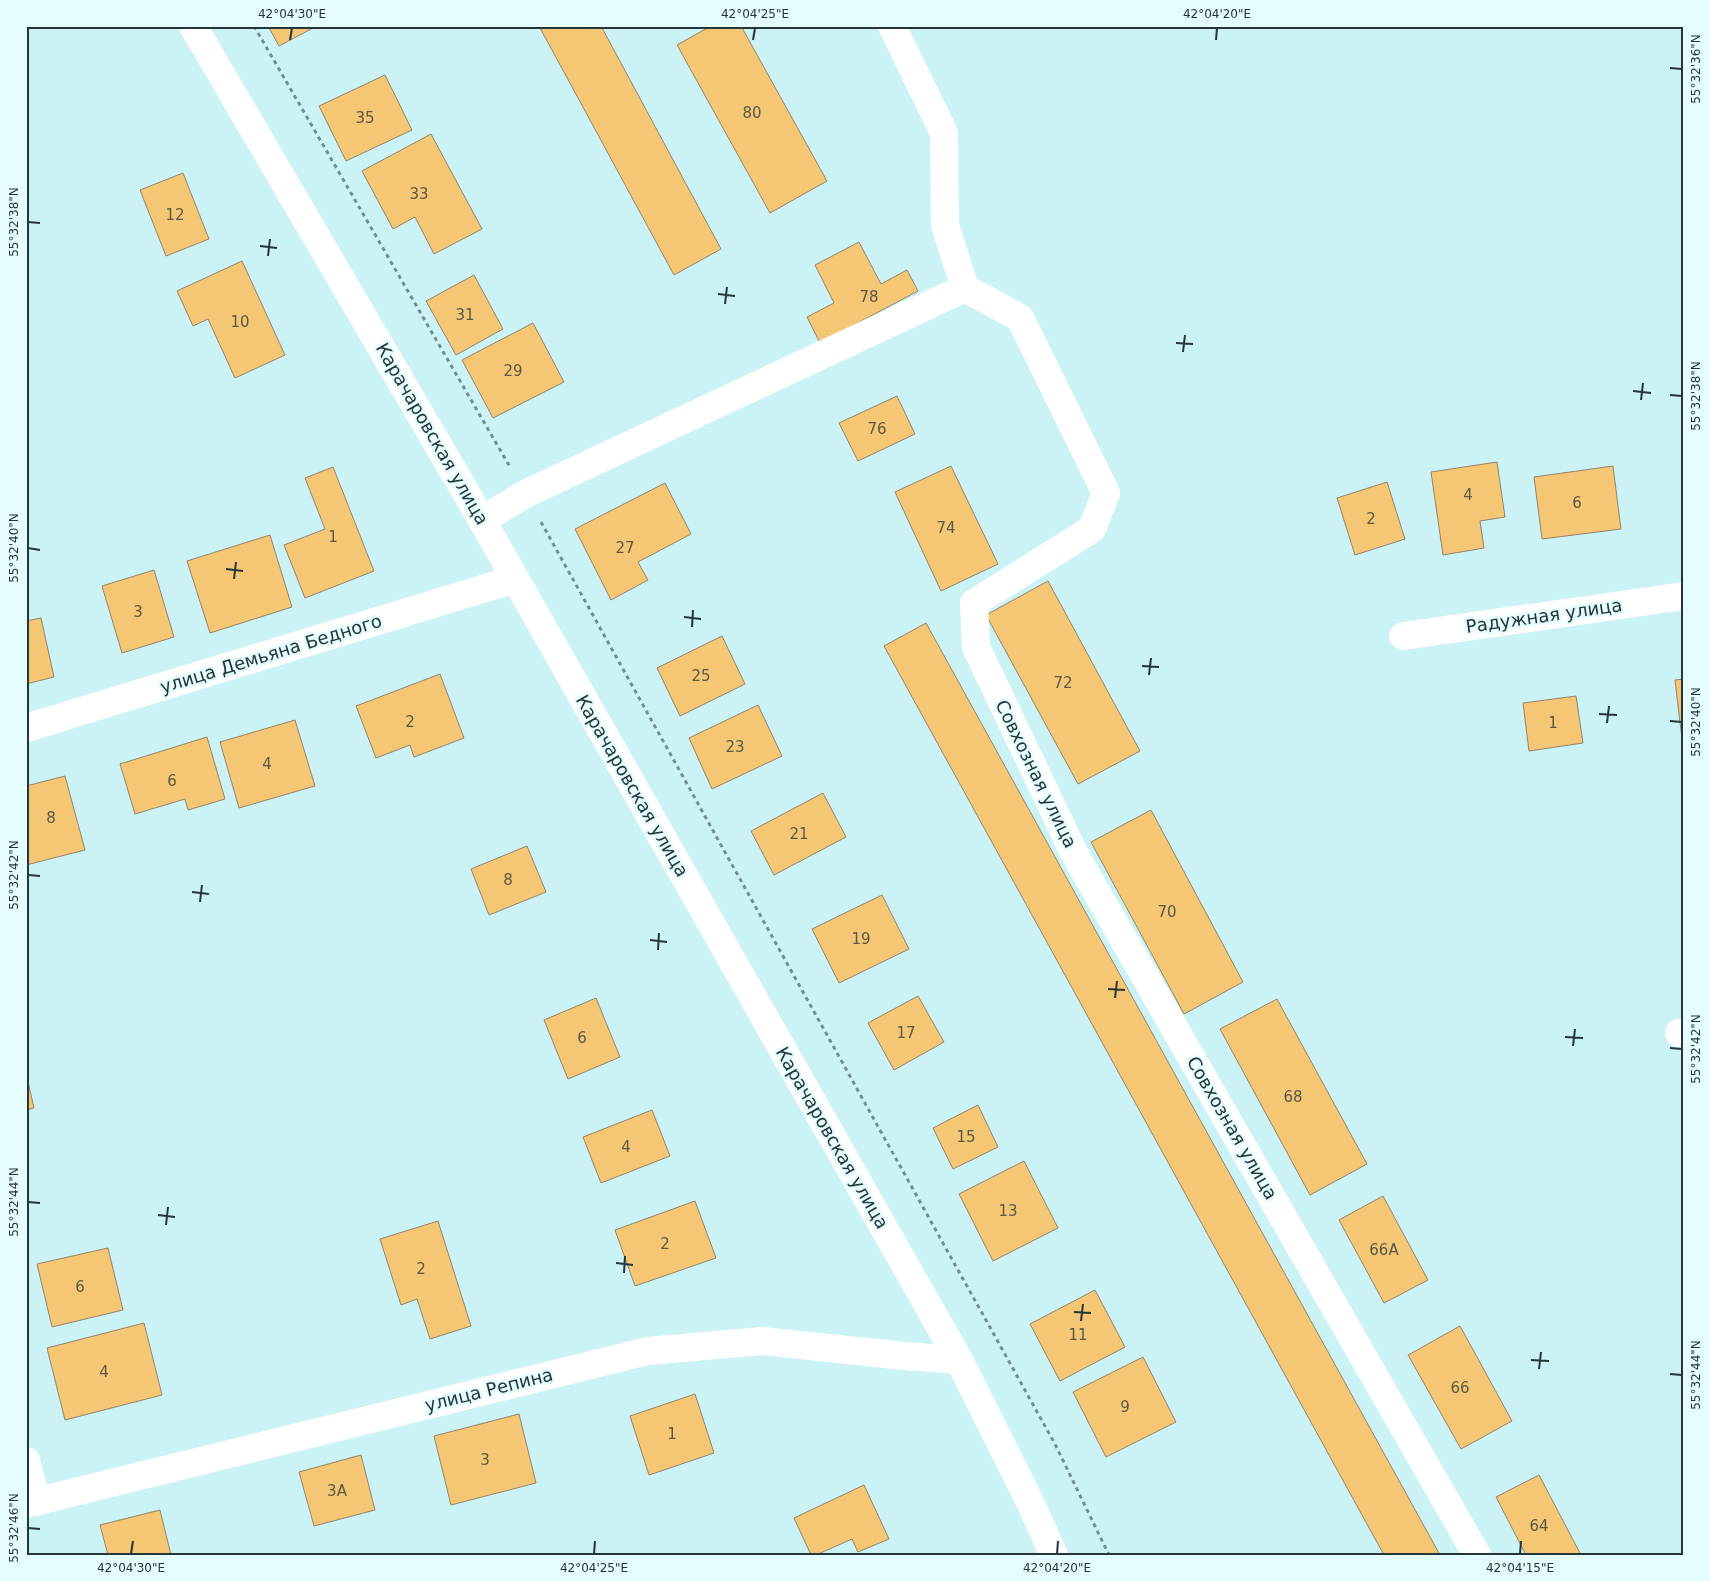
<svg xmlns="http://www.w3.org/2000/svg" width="1710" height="1581" font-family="'DejaVu Sans',sans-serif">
	<rect width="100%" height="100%" fill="#cbf2f5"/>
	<g fill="#f5c673" stroke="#94846b">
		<path d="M268 26H317L279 46Z"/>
		<path d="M539 26H601L721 249 674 275Z"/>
		<path d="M711 26H741L827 181 770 213 677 45Z"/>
		<path d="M385 75 412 130 346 161 319 106Z"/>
		<path d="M431 134 482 229 434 254 415 217 393 229 362 171Z"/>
		<path d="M183 173 209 239 166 256 140 190Z"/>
		<path d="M859 242 881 284 907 270 918 291 820 343 807 317 834 303 815 265Z"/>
		<path d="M242 261 285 355 235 378 208 319 193 326 177 291Z"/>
		<path d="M474 275 503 329 456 355 426 301Z"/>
		<path d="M533 323 564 382 493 418 462 360Z"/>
		<path d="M897 396 915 434 858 461 839 423Z"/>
		<path d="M1497 462 1505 517 1480 521 1484 548 1443 555 1431 472Z"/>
		<path d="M951 466 998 564 941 591 895 492Z"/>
		<path d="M1613 466 1621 529 1542 539 1534 477Z"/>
		<path d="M333 467 374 571 305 598 284 545 325 529 305 478Z"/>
		<path d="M1387 482 1405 539 1355 555 1337 498Z"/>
		<path d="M665 483 691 534 638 562 648 580 611 600 575 529Z"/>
		<path d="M270 535 292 607 210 633 187 561Z"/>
		<path d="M154 570 174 637 122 653 102 586Z"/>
		<path d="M1048 581 1140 751 1078 784 986 615Z"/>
		<path d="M41 618 54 677 26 684V621Z"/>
		<path d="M926 623 1440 1555H1384L884 646Z"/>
		<path d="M722 636 745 684 680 716 657 668Z"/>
		<path d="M440 674 464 738 414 757 410 745 376 758 356 706Z"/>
		<path d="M1684 679V739H1682L1675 680Z"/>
		<path d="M1576 696 1583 743 1529 751 1523 703Z"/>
		<path d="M758 705 782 756 712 789 689 738Z"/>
		<path d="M295 720 315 786 239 808 220 742Z"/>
		<path d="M207 737 225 799 188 810 185 799 135 814 120 764Z"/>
		<path d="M65 776 85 850 26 865V786Z"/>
		<path d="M823 793 846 837 774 875 751 831Z"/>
		<path d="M1151 810 1243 982 1184 1014 1091 842Z"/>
		<path d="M527 846 546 892 489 915 471 869Z"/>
		<path d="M882 895 909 949 839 983 812 929Z"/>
		<path d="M918 996 944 1042 894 1070 868 1023Z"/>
		<path d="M596 998 620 1057 568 1079 544 1020Z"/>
		<path d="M1277 999 1367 1164 1310 1195 1220 1029Z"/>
		<path d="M26 1073 34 1108 26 1110Z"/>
		<path d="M978 1105 998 1147 953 1169 933 1128Z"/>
		<path d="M652 1110 670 1156 601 1183 583 1137Z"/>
		<path d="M1024 1161 1058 1228 993 1261 959 1194Z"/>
		<path d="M1383 1196 1428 1280 1384 1303 1339 1220Z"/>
		<path d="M695 1201 716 1258 635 1286 615 1230Z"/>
		<path d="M438 1221 471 1326 430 1339 417 1299 401 1305 380 1239Z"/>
		<path d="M108 1248 123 1310 52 1327 37 1264Z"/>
		<path d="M1095 1290 1125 1347 1060 1381 1030 1324Z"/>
		<path d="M144 1323 162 1395 65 1420 47 1348Z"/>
		<path d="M1460 1326 1512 1421 1461 1449 1408 1355Z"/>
		<path d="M1143 1357 1176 1422 1106 1457 1073 1392Z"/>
		<path d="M695 1394 714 1453 649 1475 630 1416Z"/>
		<path d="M519 1414 536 1483 451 1505 434 1436Z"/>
		<path d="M361 1455 375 1510 314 1526 299 1472Z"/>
		<path d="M1539 1475 1581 1555H1526L1496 1497Z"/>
		<path d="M864 1485 889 1539 858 1552 852 1539 816 1555H811L794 1518Z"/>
		<path d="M160 1510 171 1555H108L100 1525Z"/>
	</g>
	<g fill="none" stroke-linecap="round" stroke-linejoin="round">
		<g stroke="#748f91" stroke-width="3" stroke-dasharray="4 4" stroke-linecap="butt">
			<path d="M254 26 510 467"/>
			<path d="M541 522 1055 1444 1109 1555"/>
		</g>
		<g stroke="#fff" stroke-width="28">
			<path d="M193 26 482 520 959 1360 1029 1500 1054 1555"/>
			<path d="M892 26 944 133 945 225 965 288 1020 318 1106 493 1092 529 974 603 976 647 1074 853 1477 1555"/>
			<path d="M482 520 525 494 965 288"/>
			<path d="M1403 636 1684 596"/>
			<path d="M26 728 515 579"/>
			<path d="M1679 1033H1684"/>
			<path d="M26 1461 37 1502"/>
			<path d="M26 1504 648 1351 762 1341 904 1356 959 1360"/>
		</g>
	</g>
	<path fill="none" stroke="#263537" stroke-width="2" d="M290 40 292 28M753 40 755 28M1216 40 1217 28M1670 68 1682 69M28 222 40 223M260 246 277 248M268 256 270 239M718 294 735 296M725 304 727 287M1176 343 1193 344M1183 352 1185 335M1633 391 1651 393M1670 395 1682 396M1641 400 1643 383M28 548 40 550M226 569 243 571M234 579 236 562M684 617 701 619M692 627 693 610M1142 666 1159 667M1149 675 1151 658M1599 714 1617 715M1670 721 1682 722M1607 723 1609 706M28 875 40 876M192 892 209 894M200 902 202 885M650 940 667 942M658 950 659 933M1108 989 1125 990M1115 998 1117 981M1565 1037 1583 1038M1573 1046 1575 1029M1670 1048 1682 1049M28 1202 40 1203M158 1215 175 1217M166 1225 168 1207M616 1263 633 1265M624 1273 625 1256M1074 1312 1091 1313M1081 1321 1083 1304M1531 1360 1549 1361M1539 1369 1541 1352M1670 1374 1682 1375M28 1528 40 1529M131 1554 133 1541M594 1554 595 1541M1057 1554 1058 1541M1520 1554 1521 1541"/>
	<g text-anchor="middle" stroke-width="5" stroke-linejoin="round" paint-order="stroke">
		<g font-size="15" fill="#5a5946">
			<text x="752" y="118">80</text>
			<text x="365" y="123">35</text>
			<text x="419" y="199">33</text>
			<text x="175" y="220">12</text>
			<text x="869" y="302">78</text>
			<text x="465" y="320">31</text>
			<text x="240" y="327">10</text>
			<text x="513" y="376">29</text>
			<text x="877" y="434">76</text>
			<text x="1468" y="500">4</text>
			<text x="1577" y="508">6</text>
			<text x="1371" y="524">2</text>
			<text x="946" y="533">74</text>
			<text x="333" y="542">1</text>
			<text x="625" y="553">27</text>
			<text x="138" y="617">3</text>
			<text x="701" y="681">25</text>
			<text x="1063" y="688">72</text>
			<text x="410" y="727">2</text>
			<text x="1553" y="728">1</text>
			<text x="735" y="752">23</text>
			<text x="267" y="769">4</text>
			<text x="172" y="786">6</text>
			<text x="51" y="823">8</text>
			<text x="799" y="839">21</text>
			<text x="508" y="885">8</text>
			<text x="1167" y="917">70</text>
			<text x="861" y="944">19</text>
			<text x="906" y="1038">17</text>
			<text x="582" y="1043">6</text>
			<text x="1293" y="1102">68</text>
			<text x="966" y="1142">15</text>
			<text x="626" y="1152">4</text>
			<text x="1008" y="1216">13</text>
			<text x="665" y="1249">2</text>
			<text x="1384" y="1255">66А</text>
			<text x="421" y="1274">2</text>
			<text x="80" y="1292">6</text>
			<text x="1078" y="1340">11</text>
			<text x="104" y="1377">4</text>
			<text x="1460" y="1393">66</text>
			<text x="1125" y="1412">9</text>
			<text x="672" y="1439">1</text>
			<text x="485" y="1465">3</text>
			<text x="337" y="1496">3А</text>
			<text x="1539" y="1531">64</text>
		</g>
		<g font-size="18" fill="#263537" stroke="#e4fcfd">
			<text transform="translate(432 434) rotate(60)" y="6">Карачаровская улица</text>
			<text transform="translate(1544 616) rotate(-8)" y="6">Радужная улица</text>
			<text transform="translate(271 654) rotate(-17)" y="6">улица Демьяна Бедного</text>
			<text transform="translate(1036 774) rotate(64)" y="6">Совхозная улица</text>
			<text transform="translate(632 786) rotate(60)" y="6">Карачаровская улица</text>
			<text transform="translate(1232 1128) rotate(60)" y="6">Совхозная улица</text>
			<text transform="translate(832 1138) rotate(60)" y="6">Карачаровская улица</text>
			<text transform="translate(489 1390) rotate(-14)" y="6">улица Репина</text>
		</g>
	</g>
	<rect width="1710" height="1581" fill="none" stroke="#e4fcfd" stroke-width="55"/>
	<rect x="28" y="28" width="1654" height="1526" fill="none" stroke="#263537" stroke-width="2"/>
	<g font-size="12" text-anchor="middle" fill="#263537">
		<text x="292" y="18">42°04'30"E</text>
		<text x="755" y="18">42°04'25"E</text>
		<text x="1217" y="18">42°04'20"E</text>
		<text transform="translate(1696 69) rotate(-90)" y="4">55°32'36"N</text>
		<text transform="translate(14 222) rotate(-90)" y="4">55°32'38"N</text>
		<text transform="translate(1696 396) rotate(-90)" y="4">55°32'38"N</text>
		<text transform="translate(14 548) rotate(-90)" y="4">55°32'40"N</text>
		<text transform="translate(1696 722) rotate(-90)" y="4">55°32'40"N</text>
		<text transform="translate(14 875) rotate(-90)" y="4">55°32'42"N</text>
		<text transform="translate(1696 1049) rotate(-90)" y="4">55°32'42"N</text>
		<text transform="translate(14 1202) rotate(-90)" y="4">55°32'44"N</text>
		<text transform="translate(1696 1375) rotate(-90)" y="4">55°32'44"N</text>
		<text transform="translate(14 1528) rotate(-90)" y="4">55°32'46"N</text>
		<text x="131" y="1572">42°04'30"E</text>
		<text x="594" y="1572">42°04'25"E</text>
		<text x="1057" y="1572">42°04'20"E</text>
		<text x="1520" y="1572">42°04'15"E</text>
	</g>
</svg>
